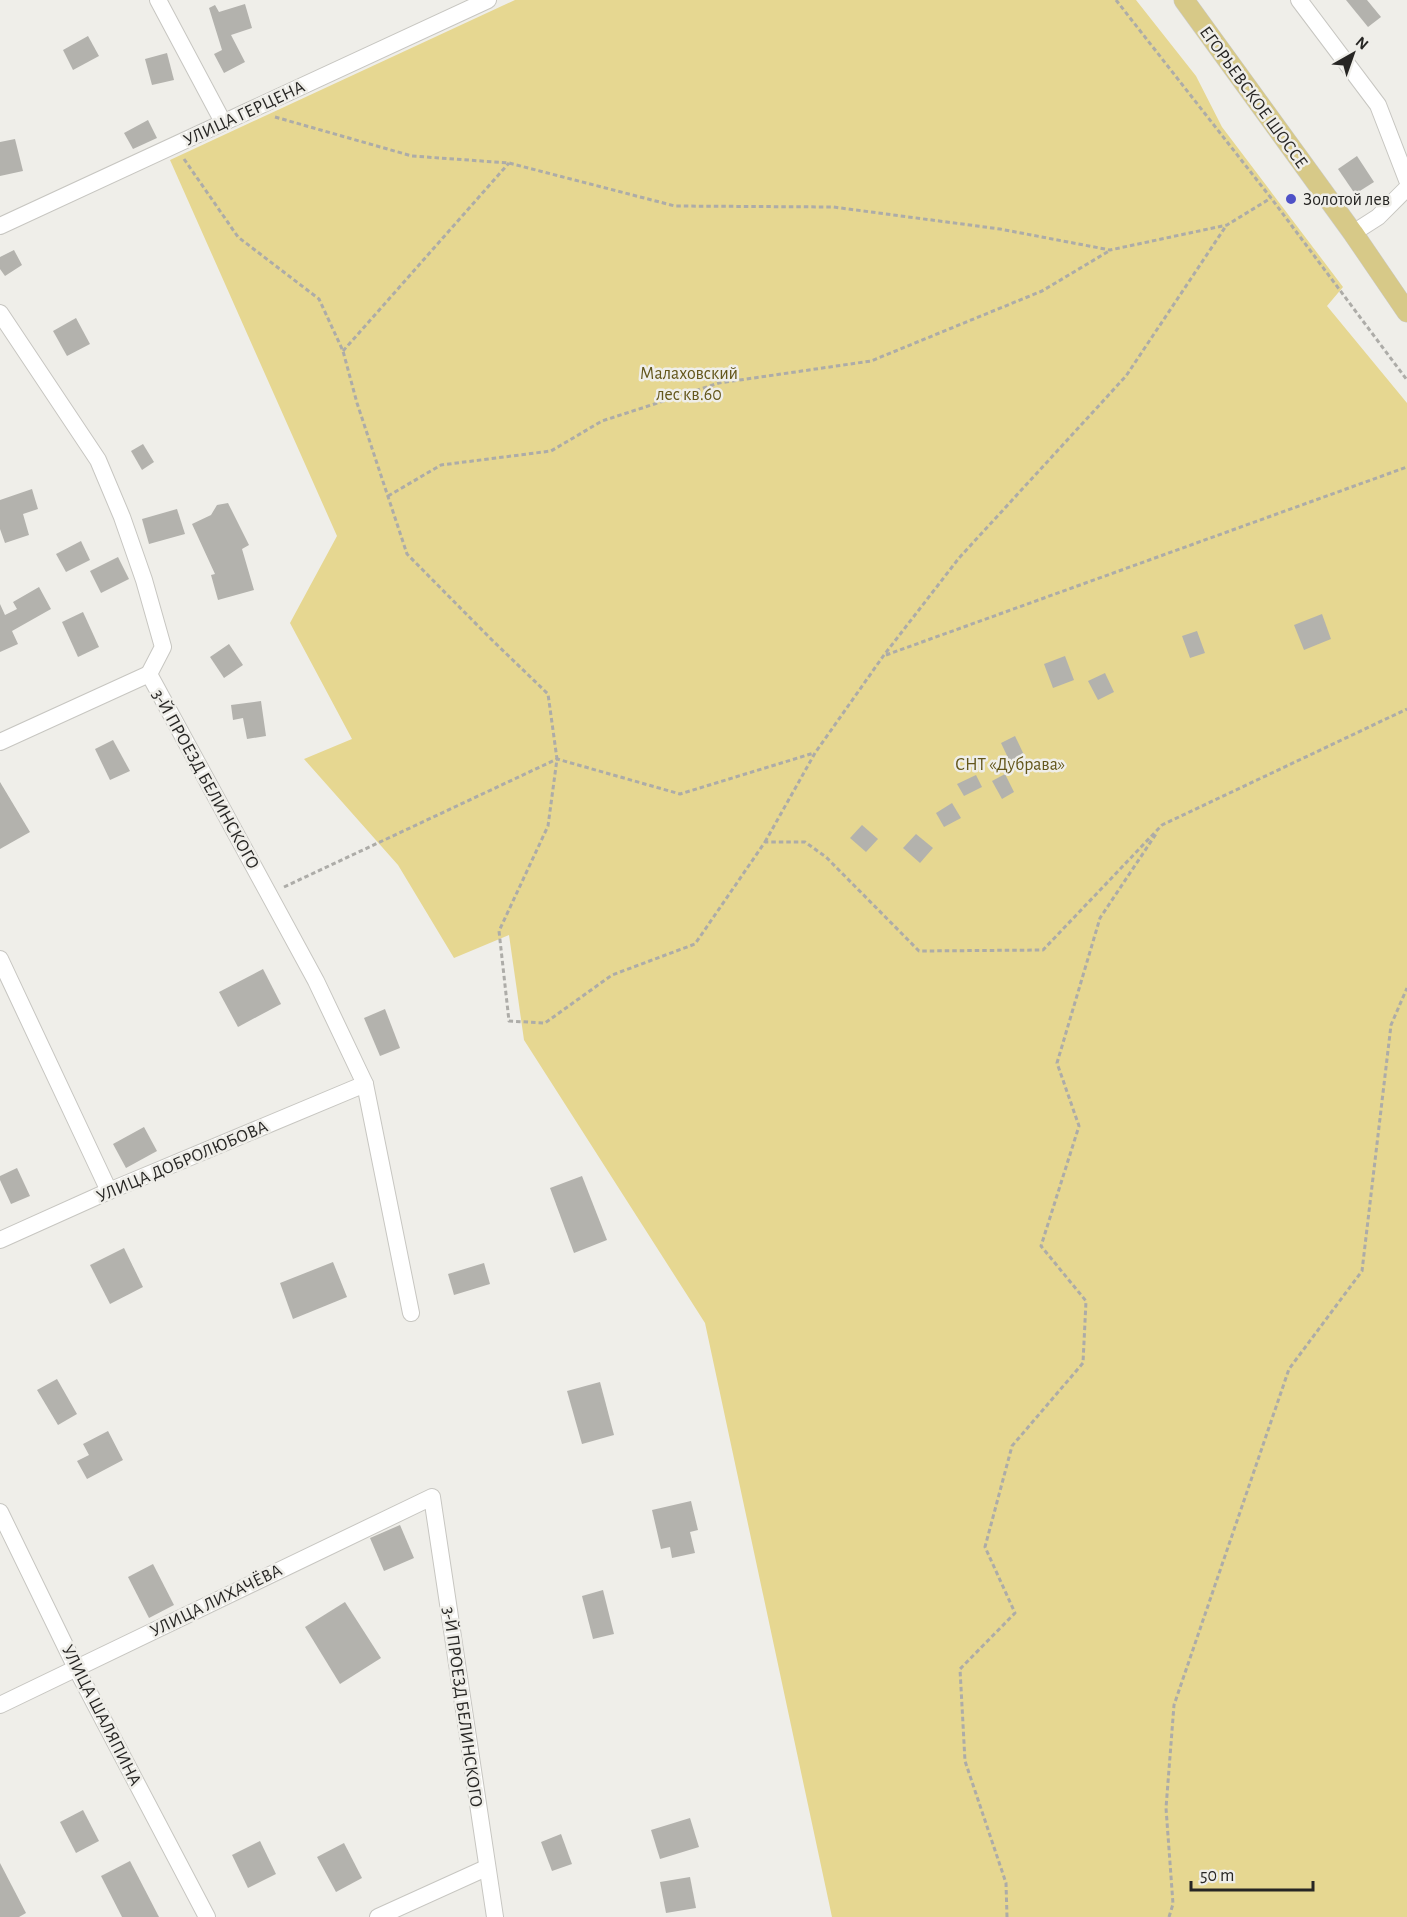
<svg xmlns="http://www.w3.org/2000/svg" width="1407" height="1917" font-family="'Alegreya Sans',sans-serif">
	<rect width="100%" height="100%" fill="#efeee9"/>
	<path fill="#e6d791" d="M515 0H1136L1196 76 1222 127 1343 287 1327 306 1407 403V1917H832L705 1323 524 1040 509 935 454 958 398 865 304 759 352 739 290 623 337 536 170 160Z"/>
	<g fill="#b3b2ad">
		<path d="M1346 0H1367L1381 17 1368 27Z"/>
		<path d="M245 4 252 28 231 35 245 62 224 73 214 54 222 50 209 8 215 5 219 12Z"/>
		<path d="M88 36 99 56 73 70 63 50Z"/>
		<path d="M167 53 174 80 152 85 145 59Z"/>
		<path d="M148 120 157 138 133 149 124 133Z"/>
		<path d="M15 139 23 171 0 176V142Z"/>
		<path d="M1357 156 1374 182 1355 194 1338 169Z"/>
		<path d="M14 250 22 265 5 276 0 269V257Z"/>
		<path d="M76 318 90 344 67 356 53 331Z"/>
		<path d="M143 444 154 462 142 470 131 451Z"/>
		<path d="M32 489 38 509 23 514 29 535 5 543 0 529V500Z"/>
		<path d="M228 503 249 545 242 549 254 590 218 600 211 575 215 574 192 524 211 515 217 505Z"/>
		<path d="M177 509 185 534 149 544 142 519Z"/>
		<path d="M81 541 90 560 66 572 56 554Z"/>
		<path d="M118 557 129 579 101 593 90 571Z"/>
		<path d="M39 587 51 609 12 631 18 644 0 652V604L5 615 17 609 13 602Z"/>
		<path d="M83 612 99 647 78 657 62 622Z"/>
		<path d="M1322 614 1331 639 1304 650 1294 625Z"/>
		<path d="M1197 631 1205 653 1190 658 1182 636Z"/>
		<path d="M229 644 243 665 224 678 210 657Z"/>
		<path d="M1065 656 1074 680 1053 688 1044 664Z"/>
		<path d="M1105 673 1114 692 1098 700 1088 681Z"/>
		<path d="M261 701 266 736 247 739 243 718 233 720 231 705Z"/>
		<path d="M1015 736 1025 757 1011 764 1001 743Z"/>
		<path d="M113 740 130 771 110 780 95 749Z"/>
		<path d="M1005 774 1014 792 1002 799 992 781Z"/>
		<path d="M976 775 982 787 964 796 957 784Z"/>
		<path d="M0 782 30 832 0 849Z"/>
		<path d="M952 803 961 818 944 827 936 813Z"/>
		<path d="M862 825 878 839 866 852 850 838Z"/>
		<path d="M916 834 933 848 920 863 903 848Z"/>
		<path d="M263 969 281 1004 238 1027 219 992Z"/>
		<path d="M385 1009 400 1048 380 1056 364 1018Z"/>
		<path d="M144 1127 157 1151 126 1168 113 1144Z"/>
		<path d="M17 1168 30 1196 11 1204 0 1180V1176Z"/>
		<path d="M582 1176 607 1240 574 1253 550 1188Z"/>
		<path d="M124 1248 143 1287 110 1304 90 1265Z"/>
		<path d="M333 1262 347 1297 293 1319 280 1283Z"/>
		<path d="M484 1263 490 1284 454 1295 448 1274Z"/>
		<path d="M57 1379 77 1414 58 1425 37 1390Z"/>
		<path d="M600 1382 614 1435 582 1444 567 1391Z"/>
		<path d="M108 1431 123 1460 87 1479 77 1461 89 1455 83 1444Z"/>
		<path d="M691 1501 698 1530 690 1532 695 1553 672 1558 670 1547 661 1549 652 1510Z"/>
		<path d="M400 1525 414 1558 384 1571 370 1538Z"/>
		<path d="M153 1564 174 1605 149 1618 128 1577Z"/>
		<path d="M603 1590 614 1634 593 1639 582 1596Z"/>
		<path d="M345 1602 381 1658 340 1684 305 1627Z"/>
		<path d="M83 1810 99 1841 76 1853 60 1822Z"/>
		<path d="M690 1818 699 1847 660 1859 651 1830Z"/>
		<path d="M561 1834 572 1864 552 1871 541 1842Z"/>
		<path d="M260 1841 276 1874 248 1888 232 1855Z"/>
		<path d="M344 1843 362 1878 336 1892 317 1857Z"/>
		<path d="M130 1861 159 1917H122L101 1876Z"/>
		<path d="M0 1863 26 1913 19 1917H0Z"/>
		<path d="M690 1877 696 1908 666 1913 660 1882Z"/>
	</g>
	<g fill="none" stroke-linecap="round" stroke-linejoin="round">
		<g stroke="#c7c6c1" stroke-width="18">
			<g id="minor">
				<path d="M158 0 223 122"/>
				<path d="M1299 0 1378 105 1407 180"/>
				<path d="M0 226 488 0"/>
				<path d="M1353 233 1378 217 1407 188"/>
				<path d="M0 313 98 460 122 517 144 580 163 647 149 674 316 981 365 1084 411 1313"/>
				<path d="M0 742 149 674"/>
				<path d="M0 959 109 1191"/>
				<path d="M0 1240 109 1191 365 1084"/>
				<path d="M0 1512 76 1668 207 1917"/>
				<path d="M0 1705 432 1497 495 1917"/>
				<path d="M378 1917 486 1868"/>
			</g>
		</g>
		<g stroke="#cbcbca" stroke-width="21">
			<path id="major" d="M1184 0 1353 233 1407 312"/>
		</g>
		<g stroke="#adaca8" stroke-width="3" stroke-dasharray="4.5 3" stroke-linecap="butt">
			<path d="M1116 0 1271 198 1407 380"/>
			<path d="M275 117 412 156 509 163 675 206 833 207 1000 229 1110 250 1227 225 1271 198"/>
			<path d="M184 159 238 237 319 299 343 351 357 403 407 554 491 639 548 694 557 759 548 826 499 931 509 1021 545 1023 612 975 695 944 765 842H805L826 857 919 951 1043 950 1162 825 1407 709"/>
			<path d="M343 351 509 163"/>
			<path d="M388 496 441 465 551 451 602 421 719 383 871 361 1042 291 1109 251"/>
			<path d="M886 655 1407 467"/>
			<path d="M765 842 815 753 884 655 959 558 1126 376 1226 226"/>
			<path d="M284 887 557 759 680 794 814 753"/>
			<path d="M1007 1917 1006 1883 965 1761 960 1669 1015 1613 985 1547 1012 1446 1083 1363 1086 1301 1041 1246 1079 1126 1057 1063 1100 918 1156 834"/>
			<path d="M1169 1917 1173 1904 1166 1808 1174 1705 1289 1369 1362 1271 1391 1025 1407 988"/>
		</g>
		<use href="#minor" stroke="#fff" stroke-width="16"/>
		<use href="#major" stroke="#d7c988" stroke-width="20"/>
	</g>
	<circle fill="#4e51c7" stroke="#efeee9" stroke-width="2" cx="1291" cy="199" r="6"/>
	<g text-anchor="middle" stroke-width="5" stroke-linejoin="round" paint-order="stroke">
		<g font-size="18" fill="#272624" stroke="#efeee9">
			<text transform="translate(1254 97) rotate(54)" y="6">ЕГОРЬЕВСКОЕ ШОССЕ</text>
			<text transform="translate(244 113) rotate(-25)" y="6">УЛИЦА ГЕРЦЕНА</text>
			<text transform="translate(206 779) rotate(61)" y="6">3-Й ПРОЕЗД БЕЛИНСКОГО</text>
			<text transform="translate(182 1161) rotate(-23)" y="6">УЛИЦА ДОБРОЛЮБОВА</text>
			<text transform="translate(216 1600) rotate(-26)" y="6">УЛИЦА ЛИХАЧЁВА</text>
			<text transform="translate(463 1707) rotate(82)" y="6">3-Й ПРОЕЗД БЕЛИНСКОГО</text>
			<text transform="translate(102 1715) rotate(63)" y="6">УЛИЦА ШАЛЯПИНА</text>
		</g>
		<g font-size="18" fill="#272624" stroke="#efeee9" text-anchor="start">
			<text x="1303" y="205">Золотой лев</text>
		</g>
		<g font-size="18" fill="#63561b" stroke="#efeee9">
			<text x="689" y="379">Малаховский<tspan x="689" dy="21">лес кв.60</tspan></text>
			<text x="1010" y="770">СНТ «Дубрава»</text>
		</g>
	</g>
	<g transform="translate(1353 54) rotate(40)" stroke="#efeee9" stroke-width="4.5" paint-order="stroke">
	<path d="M0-4.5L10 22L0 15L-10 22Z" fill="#272624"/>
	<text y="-9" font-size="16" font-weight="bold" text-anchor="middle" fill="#272624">N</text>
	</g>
	<path d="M1191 1881v9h122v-9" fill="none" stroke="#272624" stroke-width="3"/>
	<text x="1200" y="1881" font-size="18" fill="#272624" stroke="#efeee9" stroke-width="4.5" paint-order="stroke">50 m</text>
</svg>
